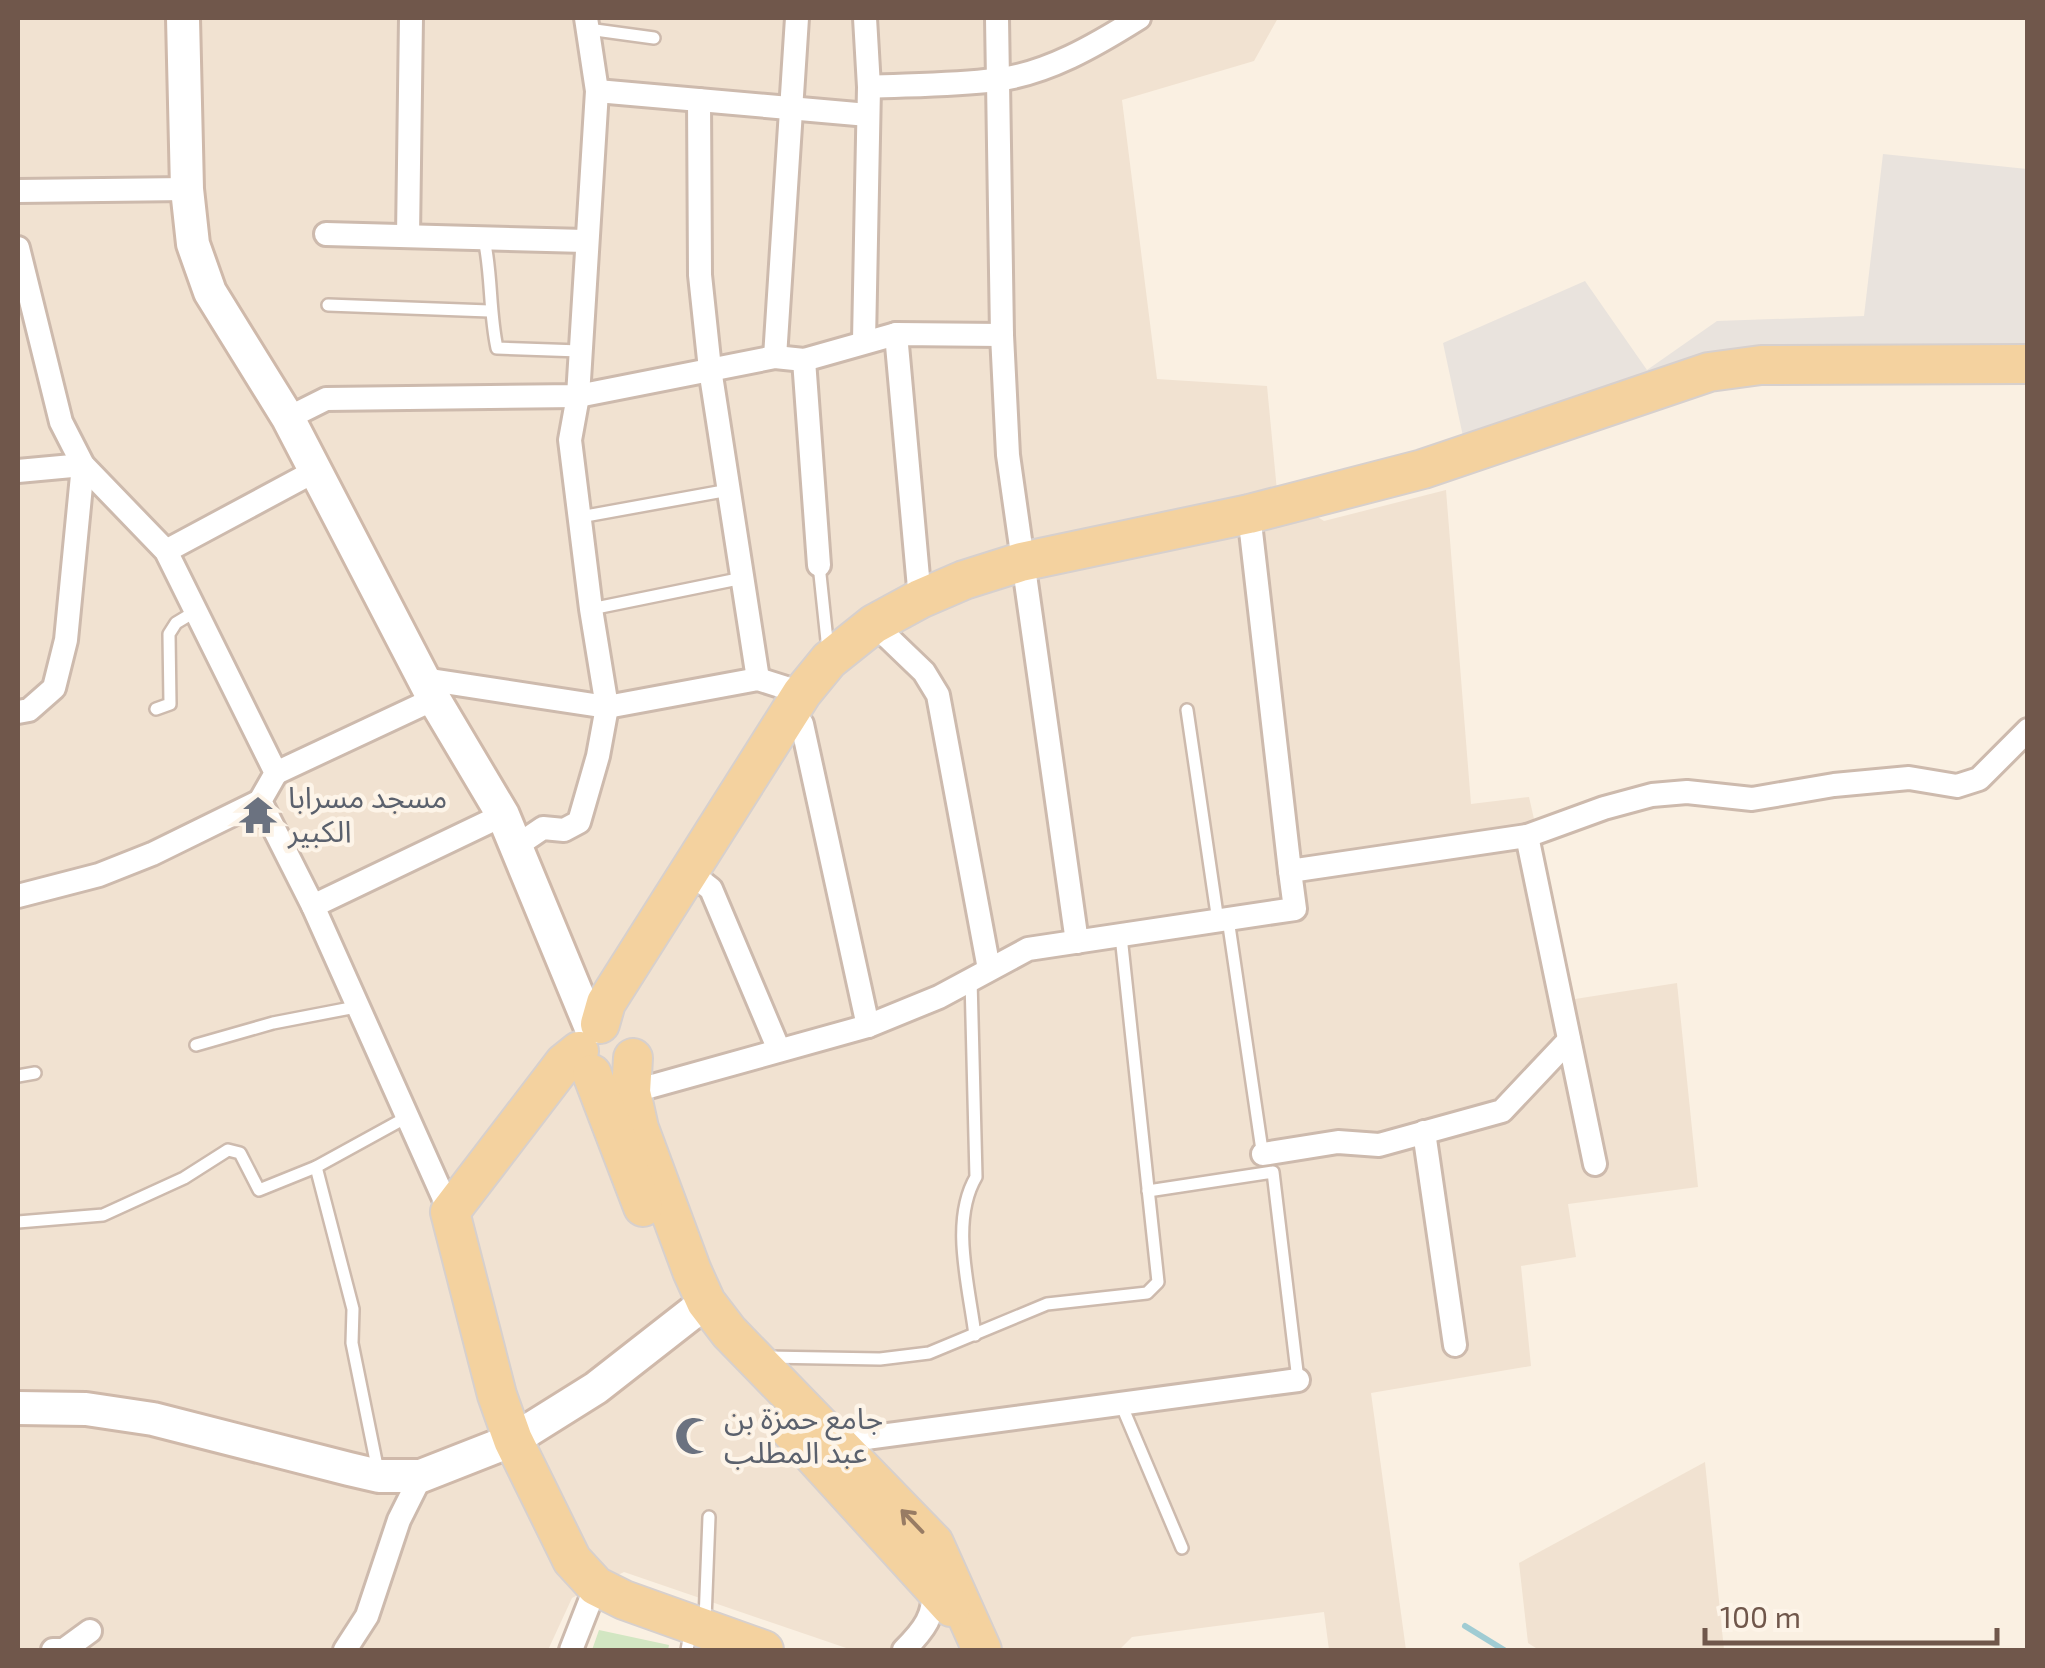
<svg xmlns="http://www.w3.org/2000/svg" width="2045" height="1668" font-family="'Exo 2','Noto Sans Arabic',sans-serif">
	<rect width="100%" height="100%" fill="#faf0e2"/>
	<g fill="#f1e2d1">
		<path d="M18 18H1278L1254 61 1122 100 1157 379 1267 386 1277 491 1324 521 1446 490 1471 804 1529 797 1575 999 1677 983 1698 1187 1568 1204 1576 1257 1521 1266 1531 1366 1371 1393 1406 1650H1329L1324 1612 1132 1637 1119 1650H852L624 1572 572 1598 548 1650H18Z"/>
		<path d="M1705 1462 1724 1650H1539L1528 1643 1519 1563Z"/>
	</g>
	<path fill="#e9e3dd" d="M1883 154 2027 169V355H1736L1464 441 1443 343 1585 281 1647 370 1717 321 1864 316Z"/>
	<path fill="#d2e6c2" d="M599 1630 669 1645 668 1650H592Z"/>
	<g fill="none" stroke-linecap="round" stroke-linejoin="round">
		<path stroke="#a0ccd3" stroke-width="6" d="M1465 1626 1504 1650"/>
		<g stroke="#cdbaad" stroke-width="16">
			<g id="lane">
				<path d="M588 29 654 38"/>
				<path d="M484 239C492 275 489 311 497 348L580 351"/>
				<path d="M328 305 489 311"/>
				<path d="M580 517 729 490"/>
				<path d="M819 565 828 650"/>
				<path d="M591 609 743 578"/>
				<path d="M156 709 170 704 169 634 176 623 196 611"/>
				<path d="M1187 710 1218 921"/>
				<path d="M1228 919 1263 1157"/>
				<path d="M971 979 976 1177C950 1221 969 1286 975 1335"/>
				<path d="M196 1045 273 1023 356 1007"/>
				<path d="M18 1076 35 1073"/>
				<path d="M316 1167 353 1309 352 1343 378 1471"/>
				<path d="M1148 1191 1273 1172 1298 1380"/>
				<path d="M18 1222 103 1215 184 1178 228 1150 240 1153 259 1190 316 1167 407 1117"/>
				<path d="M767 1357 880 1359 929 1353 1047 1304 1147 1293 1158 1282 1121 936"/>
				<path d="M1121 1404 1182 1548"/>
				<path d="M705 1620 709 1517"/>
				<path d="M687 1650 691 1628"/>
			</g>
		</g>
		<g stroke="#cdbaad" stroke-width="28">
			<g id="street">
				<path d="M997 18 1002 335 1008 455 1077 942"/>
				<path d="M869 87C911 85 954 85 995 80 1047 74 1096 45 1139 18"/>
				<path d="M597 91 868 115"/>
				<path d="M699 100 700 275 710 369 758 679"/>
				<path d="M18 191 187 189"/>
				<path d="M326 234 585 241"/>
				<path d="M408 236 411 18"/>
				<path d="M18 248 61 422 83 465 166 551 276 773 260 801 313 906 450 1212"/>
				<path d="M896 334 920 599"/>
				<path d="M864 341 869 87 865 18"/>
				<path d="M775 357 797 18"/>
				<path d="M804 360 819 565"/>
				<path d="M288 418 326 399 578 396 775 357 804 360 896 334 1002 335"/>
				<path d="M18 471 83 465 66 640 54 688 29 710 18 712"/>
				<path d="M1249 514 1290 871 1527 836 1604 808 1652 795 1687 792 1752 799 1834 785 1909 778 1957 786 1979 779 2028 730"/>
				<path d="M166 551 315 471"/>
				<path d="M874 624 924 672 938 695 989 969"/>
				<path d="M424 679 607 707 758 679 802 693"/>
				<path d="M790 710 802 724 868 1026"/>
				<path d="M276 773 434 699"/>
				<path d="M1527 836 1595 1164"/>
				<path d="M515 847 543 828 564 830 579 822 598 756 607 707 591 609 570 440 578 396 597 91 586 18"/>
				<path d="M688 871 711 889 779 1050"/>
				<path d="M18 896 99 875 152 854 260 801"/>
				<path d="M313 906 503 815"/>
				<path d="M631 1092 868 1026 939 997 1028 949 1295 909 1290 871"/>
				<path d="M1424 1132 1455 1345"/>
				<path d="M1263 1154 1338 1142 1379 1145 1502 1111 1569 1040"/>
				<path d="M836 1442 1298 1380"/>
				<path d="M53 1650H64L90 1631"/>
				<path d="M345 1650 367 1616 399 1520 421 1476"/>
				<path d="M571 1650 596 1586"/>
				<path d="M904 1650C924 1630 936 1615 933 1586"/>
			</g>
		</g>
		<g stroke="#cfb9aa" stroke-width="38">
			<g id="secondary">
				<path d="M183 18 187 189 193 244 210 292 288 418 434 699 503 815 591 1028"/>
				<path d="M18 1408 86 1409 153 1419 349 1469 379 1476H421L513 1440 596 1388 706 1302"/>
			</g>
		</g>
		<g stroke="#d7d0cd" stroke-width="42">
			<g id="primary">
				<path d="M600 1024 606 1003 802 693 829 660 874 624 920 599 964 580 1021 562 1249 514 1423 469 1709 372 1761 365 2028 364"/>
				<path d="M579 1051 564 1063 450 1212 497 1395 513 1440 572 1560 596 1586 624 1600 764 1650"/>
				<path d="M633 1058 631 1092 639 1128 692 1271 706 1302 729 1332 934 1543 982 1650"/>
				<path d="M592 1074 643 1207"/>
				<path d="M789 1429 951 1607"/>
			</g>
		</g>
		<use href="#lane" stroke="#fff" stroke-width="11"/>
		<use href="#street" stroke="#fff" stroke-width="22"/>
		<use href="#secondary" stroke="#fff" stroke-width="32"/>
		<use href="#primary" stroke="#f4d29f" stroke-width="38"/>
	</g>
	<defs><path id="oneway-shaft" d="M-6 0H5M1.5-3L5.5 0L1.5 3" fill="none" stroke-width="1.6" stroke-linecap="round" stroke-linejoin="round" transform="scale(2.5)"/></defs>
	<use stroke="#987c64" href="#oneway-shaft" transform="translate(912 1521) rotate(-134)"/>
	<defs>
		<g id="temple-bare" transform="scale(3)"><path d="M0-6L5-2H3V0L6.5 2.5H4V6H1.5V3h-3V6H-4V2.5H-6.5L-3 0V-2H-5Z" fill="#6b7280" stroke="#fdf4e8" stroke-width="2.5" paint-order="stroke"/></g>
		<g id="mosque-bare" transform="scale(3)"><path d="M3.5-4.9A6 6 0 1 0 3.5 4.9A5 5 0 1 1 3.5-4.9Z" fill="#6b7280" stroke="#fdf4e8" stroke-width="2.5" paint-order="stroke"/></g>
	</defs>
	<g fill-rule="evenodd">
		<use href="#temple-bare" x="258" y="815"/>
		<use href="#mosque-bare" x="694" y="1436"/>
	</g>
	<g text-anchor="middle" stroke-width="9" stroke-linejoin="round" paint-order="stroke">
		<g font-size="30" fill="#5b616d" stroke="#fdf4e8" text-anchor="start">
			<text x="288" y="808">مسجد مسرابا<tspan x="288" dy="34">الكبير</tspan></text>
			<text x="724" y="1429">جامع حمزة بن<tspan x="724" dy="34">عبد المطلب</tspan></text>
		</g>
	</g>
	<rect width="2045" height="1668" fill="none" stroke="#70574b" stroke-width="40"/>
	<path d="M1705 1628v15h292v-15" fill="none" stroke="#70574b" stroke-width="5"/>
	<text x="1720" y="1628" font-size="30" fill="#70574b" stroke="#fdf4e8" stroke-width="8" paint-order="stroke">100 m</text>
</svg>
